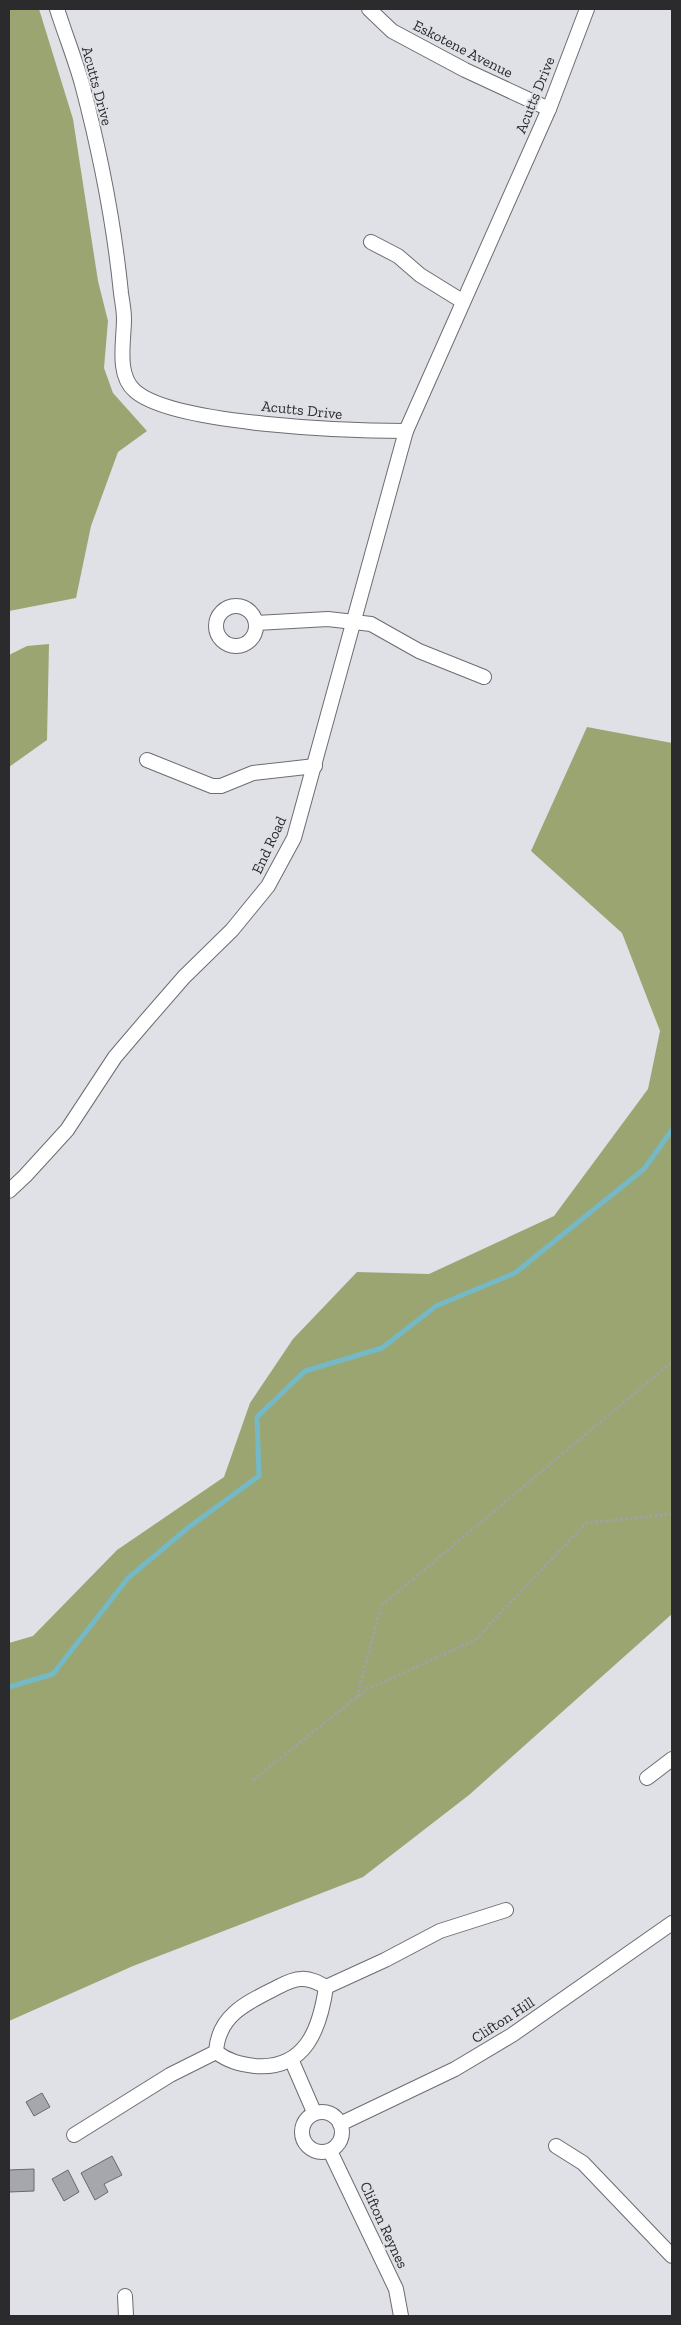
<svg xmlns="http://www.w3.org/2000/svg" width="681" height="2325" font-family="'Zilla Slab',serif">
	<rect width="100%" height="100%" fill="#dfe1e7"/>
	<g fill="#9ba572">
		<path d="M9 9H39L73 119 98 281 108 321 104 368 113 393 147 431 118 452 91 526 76 598 9 611Z"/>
		<path d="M49 644 47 740 9 767V655L27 646Z"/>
		<path d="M587 727 672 743V1614L469 1795 363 1877 133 1966 9 2021V1643L33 1636 117 1550 224 1477 250 1403 293 1339 357 1272 429 1274 554 1216 648 1089 660 1031 622 933 531 851Z"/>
	</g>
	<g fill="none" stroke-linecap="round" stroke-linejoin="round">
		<path stroke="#74b9c5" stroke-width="5" d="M9 1687 53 1674 128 1578 189 1527 259 1476 257 1417 305 1371 382 1348 436 1306 515 1273 644 1169 672 1130"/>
	</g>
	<g fill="#a6a7ac" stroke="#68696e">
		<path d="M42 2093 50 2107 34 2116 26 2102Z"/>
		<path d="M112 2156 122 2175 104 2184 108 2192 95 2200 81 2173Z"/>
		<path d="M34 2169V2191L9 2192V2170Z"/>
		<path d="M68 2170 79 2192 64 2201 52 2179Z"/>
	</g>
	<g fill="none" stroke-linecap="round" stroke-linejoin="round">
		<g stroke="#6b6d72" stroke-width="16">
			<g id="street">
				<path d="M57 9C65 34 75 59 82 84 100 152 114 223 121 293 122 301 124 310 124 319 124 341 116 375 135 391 174 425 351 431 406 431"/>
				<path d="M369 9 392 31 465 70 549 109"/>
				<path d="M371 242 398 256 420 275 462 301"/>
				<circle cx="236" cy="626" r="20"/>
				<path d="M256 623 328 619 371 624 419 651 484 677"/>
				<path d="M147 760 212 786H221L253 773 315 766"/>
				<path d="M9 1191 25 1176 67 1130 115 1057 144 1023 184 977 232 930 268 886 294 838 406 431 549 109 587 9"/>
				<path d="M647 1778 672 1759"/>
				<path d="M216 2052C218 2017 244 2004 272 1990 280 1986 291 1979 301 1979 310 1978 319 1983 326 1987L385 1960 440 1931 506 1910"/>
				<path d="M216 2052C228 2061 239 2064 255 2066 306 2070 320 2028 326 1987"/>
				<path d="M291 2059 314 2112"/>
				<circle cx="322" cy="2132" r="20"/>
				<path d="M340 2124 455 2069 512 2035 672 1923"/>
				<path d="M74 2135 170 2075 216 2052"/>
				<path d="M556 2146 583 2163 672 2256"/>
				<path d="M330 2151 396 2289 401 2316"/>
				<path d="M125 2296 126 2316"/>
			</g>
		</g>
		<g stroke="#a0a1a6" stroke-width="3" stroke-dasharray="2.5 2.5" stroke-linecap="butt">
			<path d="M357 1697 381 1606 672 1362"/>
			<path d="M253 1780 367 1689 475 1640 586 1523 672 1514"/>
		</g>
		<use href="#street" stroke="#fff" stroke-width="14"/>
	</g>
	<g text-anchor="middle" stroke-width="4" stroke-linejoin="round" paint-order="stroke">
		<g font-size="15" fill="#2b2b2d" stroke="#dfe1e7">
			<text transform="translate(463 49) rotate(27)" y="5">Eskotene Avenue</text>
			<text transform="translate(97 86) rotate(75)" y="5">Acutts Drive</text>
			<text transform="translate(535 95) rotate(-68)" y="5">Acutts Drive</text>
			<text transform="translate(302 410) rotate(6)" y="5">Acutts Drive</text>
			<text transform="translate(269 845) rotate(-65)" y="5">End Road</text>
			<text transform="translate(503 2020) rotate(-33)" y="5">Clifton Hill</text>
			<text transform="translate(384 2225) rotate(65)" y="5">Clifton Reynes</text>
		</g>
	</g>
	<rect width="681" height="2325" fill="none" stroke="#2b2b2d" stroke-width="20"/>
</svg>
